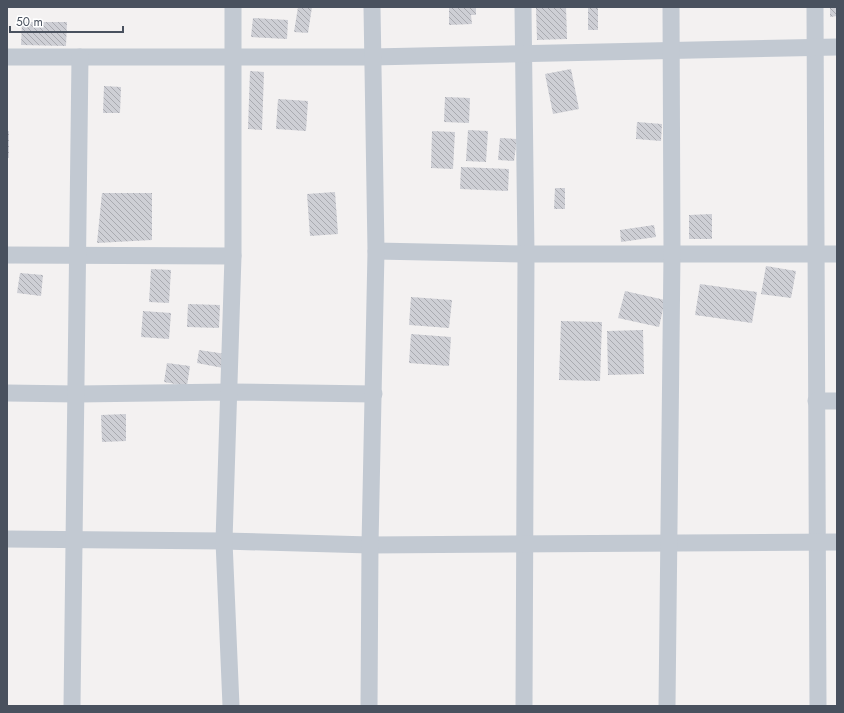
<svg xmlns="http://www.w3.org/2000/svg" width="844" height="713" font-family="Jost,sans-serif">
	<defs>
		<pattern id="building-back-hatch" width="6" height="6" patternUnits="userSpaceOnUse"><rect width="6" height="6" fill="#cecfd5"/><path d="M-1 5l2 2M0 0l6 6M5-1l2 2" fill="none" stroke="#a9aab0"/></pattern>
	</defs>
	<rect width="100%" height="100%" fill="#f3f1f1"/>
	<g fill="url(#building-back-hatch)">
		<path d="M298 7H312L308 33 294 32Z"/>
		<path d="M449 7H476V15H471L472 24 449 25Z"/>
		<path d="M536 7H566L567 39 537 40Z"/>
		<rect x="588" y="7" width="10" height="23"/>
		<path d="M830 7H837V16L830 17Z"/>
		<path d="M253 18 288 20 287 39 251 37Z"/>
		<path d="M22 22H67L66 46 21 45Z"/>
		<path d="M571 69 579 109 553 114 545 74Z"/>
		<path d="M250 71 264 72 262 130 248 129Z"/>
		<path d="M104 86 121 87 120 113H103Z"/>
		<path d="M445 97 470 98 469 123 444 122Z"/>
		<path d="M278 99 308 101 306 131 276 129Z"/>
		<path d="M637 122 662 124 661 141 636 139Z"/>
		<path d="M468 130 488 131 486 162 466 161Z"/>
		<rect x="7" y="131" width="2" height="27"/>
		<path d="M432 131 455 132 453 169 431 168Z"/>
		<path d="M500 138 517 139 514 161 498 160Z"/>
		<path d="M461 167 509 169 508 191 460 189Z"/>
		<path d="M555 188H565V209H554Z"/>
		<path d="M335 192 338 234 310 236 307 194Z"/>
		<path d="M102 193H152V240L97 243Z"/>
		<path d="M712 214V239H689V215Z"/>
		<path d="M654 225 656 237 621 242 620 230Z"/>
		<path d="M766 266 796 271 791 298 761 294Z"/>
		<path d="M151 269 171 270 169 303 149 302Z"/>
		<path d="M20 273 43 275 41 296 17 293Z"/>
		<path d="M700 284 757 292 752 323 695 315Z"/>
		<path d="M625 291 665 300 659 327 618 318Z"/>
		<path d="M411 297 452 300 449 328 409 325Z"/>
		<path d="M188 304 220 305 219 328 187 327Z"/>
		<path d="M143 311 171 313 169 339 141 337Z"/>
		<path d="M561 321 602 322 600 381 559 380Z"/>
		<path d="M643 330 644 374 608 375 607 331Z"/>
		<path d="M411 334 451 337 449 366 409 363Z"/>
		<path d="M199 350 226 354 223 368 197 363Z"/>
		<path d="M167 363 190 366 187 386 164 382Z"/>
		<path d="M126 414V441L102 442 101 415Z"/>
	</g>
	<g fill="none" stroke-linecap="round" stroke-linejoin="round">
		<g stroke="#c2c9d2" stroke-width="17">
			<path d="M523 7 526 254 524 706"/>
			<path d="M815 7 818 706"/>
			<path d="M7 57H372L837 47"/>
			<path d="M376 251 526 254H837"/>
			<path d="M7 255 233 256"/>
			<path d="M7 393 77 394 229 392 374 394"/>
			<path d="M816 401H837"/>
			<path d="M7 539 224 541 370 545 837 542"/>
			<path d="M72 706 80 57"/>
			<path d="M231 706 224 541 233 256V7"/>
			<path d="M369 706 370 545 376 251 372 7"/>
			<path d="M667 706 672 254 671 7"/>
		</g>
	</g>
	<rect width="844" height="713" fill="none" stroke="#49515e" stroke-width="16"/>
	<path d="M10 26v6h113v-6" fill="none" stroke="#49515e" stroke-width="2"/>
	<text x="16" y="26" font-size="12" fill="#49515e" stroke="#ffffff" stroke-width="3" paint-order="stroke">50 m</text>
</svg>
